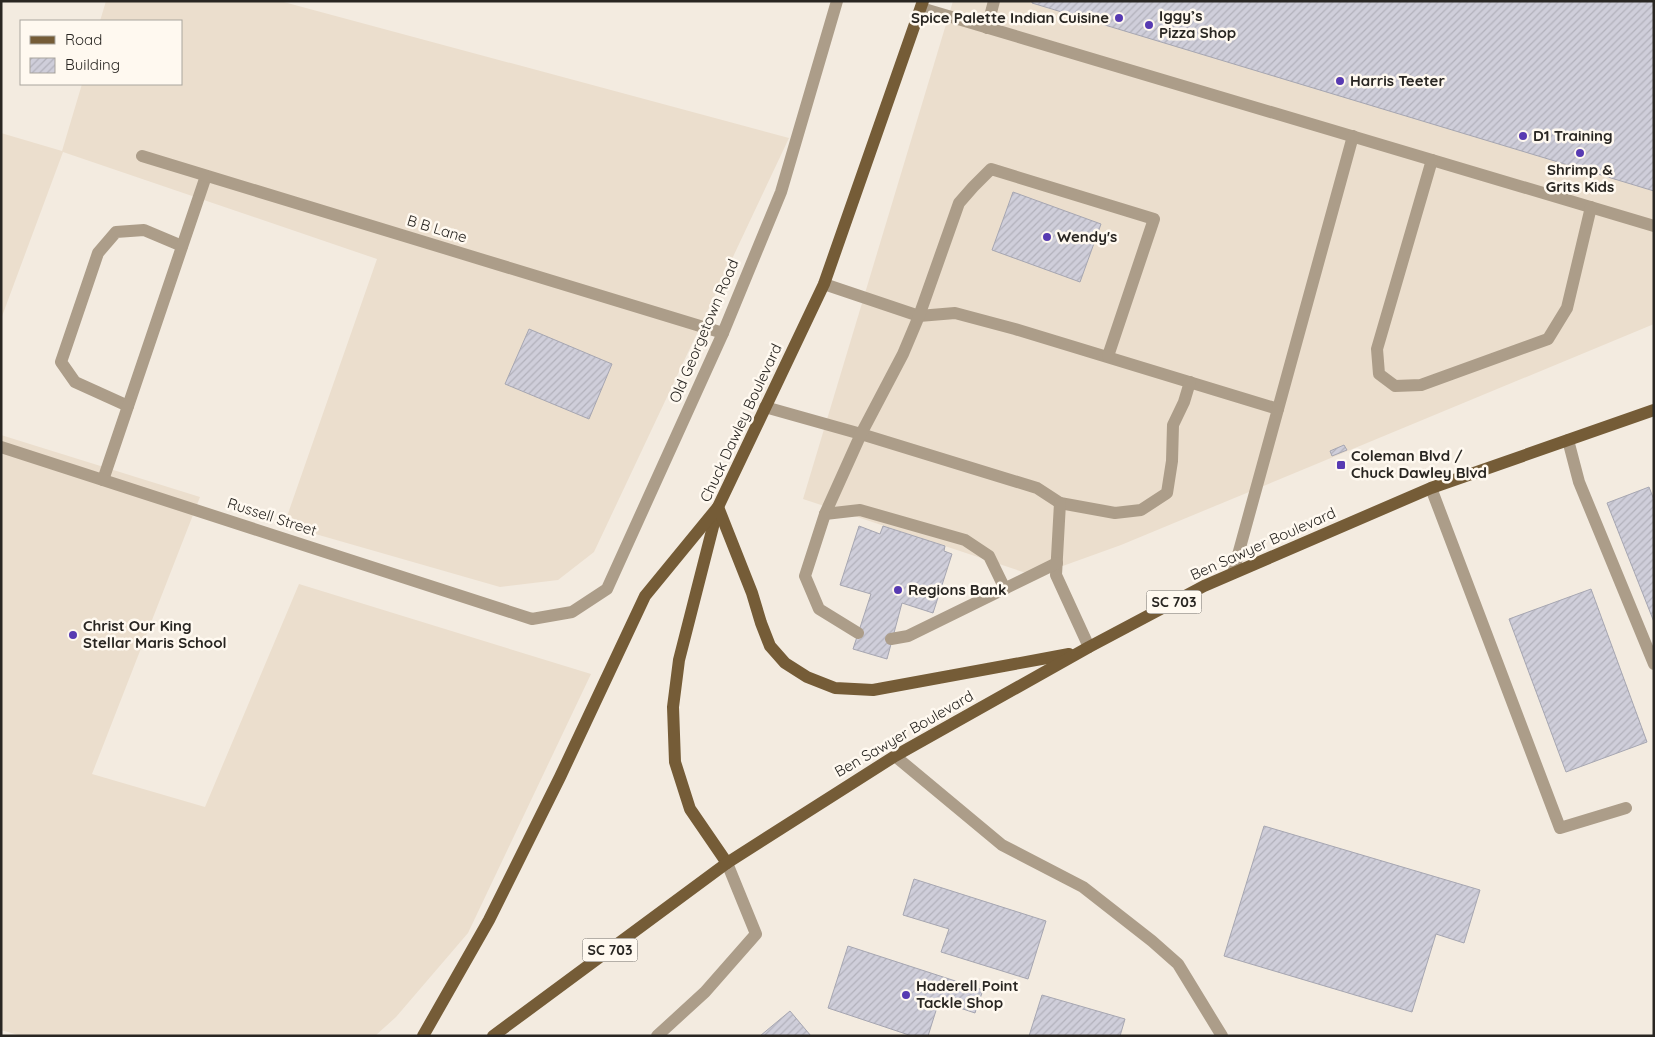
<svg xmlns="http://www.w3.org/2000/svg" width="1655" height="1037" font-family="Quicksand,sans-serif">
	<defs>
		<pattern id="building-hatch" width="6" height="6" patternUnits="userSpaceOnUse" patternTransform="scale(1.25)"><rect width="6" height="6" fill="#cfceda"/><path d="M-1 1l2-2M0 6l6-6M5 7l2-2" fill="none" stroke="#b2b1bb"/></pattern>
	</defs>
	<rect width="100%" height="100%" fill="#f3ebe0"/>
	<g fill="#ebdecd">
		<path d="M106 1H280L789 138 594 552 558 580 500 587 284 525 377 259 63 152 1 319V133L62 151 82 84H181V21H100Z"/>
		<path d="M953 1H1654V324L1121 545 1035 576 803 499Z"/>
		<path d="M1 435 200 497 92 774 205 807 299 584 591 674 468 933 396 1017 375 1036H22L1 1030Z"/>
	</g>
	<g fill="url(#building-hatch)" stroke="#a6a6b1">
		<path d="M1032 1H1654V191L1032 3Z"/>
		<path d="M1013 192 1101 224 1080 282 992 250Z"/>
		<path d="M529 329 612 364 589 419 505 384Z"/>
		<path d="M1344 445 1347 450 1332 456 1330 451Z"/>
		<path d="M1649 487 1654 500V622L1607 503Z"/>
		<path d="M859 526 880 534 883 526 945 546 944 551 952 554 933 613 902 603 887 659 853 649 871 594 840 585Z"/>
		<path d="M1591 589 1647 742 1566 772 1509 619Z"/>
		<path d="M1264 826 1480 890 1464 943 1436 934 1412 1012 1224 956Z"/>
		<path d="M914 879 1046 921 1028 979 941 952 949 929 903 915Z"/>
		<path d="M848 946 983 990 975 1013 939 1001 928 1036H912L828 1008Z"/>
		<path d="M1042 995 1125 1019 1120 1036H1029Z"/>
		<path d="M790 1011 811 1036H760Z"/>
	</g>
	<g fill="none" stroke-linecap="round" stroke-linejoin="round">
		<g stroke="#ac9d89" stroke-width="12">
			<path d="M921 8 1654 226"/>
			<path d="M987 28 994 1"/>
			<path d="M1432 160 1377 349 1379 374 1395 386 1421 385 1548 339 1567 308 1591 207"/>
			<path d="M824 284 919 316 955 313 1015 329 1278 409"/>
			<path d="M128 406 75 382 61 362 98 253 116 232 144 230 182 246"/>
			<path d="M765 407 861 434 1037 488 1060 503 1115 513 1141 510 1167 493 1172 461 1173 425 1184 402 1190 382"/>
			<path d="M1568 440 1579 482 1654 664"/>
			<path d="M103 480 206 176"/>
			<path d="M1431 488 1560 828 1626 808"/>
			<path d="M1060 503 1056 575 1089 647"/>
			<path d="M825 514 860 510 965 540 989 556 1005 589"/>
			<path d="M1233 573 1353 136"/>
			<path d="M858 633 819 609 805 576 825 514 861 434 903 354 919 316 959 203 973 187 991 169 1154 219 1108 356"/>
			<path d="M891 639 908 636 1057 563"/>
			<path d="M895 756 1002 845 1083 887 1152 941 1178 964 1222 1036"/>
			<path d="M657 1036 705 992 756 934 727 863"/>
		</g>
		<g stroke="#ac9d89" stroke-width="12">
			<path d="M142 156 723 333"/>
			<path d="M1 447 532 619 572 612 607 589 723 333 781 192 837 1"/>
		</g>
		<g stroke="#755c37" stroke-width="12">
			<path d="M727 863 690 809 675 762 673 707 679 660 718 507 824 284 923 1"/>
			<path d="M423 1036 489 920 560 777 645 596 718 507 752 593 761 623 770 646 785 663 807 677 835 688 873 690 1069 654"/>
			<path d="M493 1036 727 863 895 756 1089 647 1204 586 1431 488 1654 410"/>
		</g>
	</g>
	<g fill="#573ab2" stroke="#fff9f0" stroke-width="2">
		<circle cx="1119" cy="18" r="5"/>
		<circle cx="1149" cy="25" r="5"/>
		<circle cx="1340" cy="81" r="5"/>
		<circle cx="1523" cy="136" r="5"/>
		<circle cx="1580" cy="153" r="5"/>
		<circle cx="1047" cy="237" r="5"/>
		<rect x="1336" y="460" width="10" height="10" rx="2.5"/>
		<circle cx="898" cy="590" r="5"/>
		<circle cx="73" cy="635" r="5"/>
		<circle cx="906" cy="995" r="5"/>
	</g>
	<g text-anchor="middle" stroke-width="5" stroke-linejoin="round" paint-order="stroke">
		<g fill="#fff9f0" stroke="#696560" stroke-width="1">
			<rect x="1146.5" y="590.5" width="55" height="23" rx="4"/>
			<rect x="582.5" y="938.5" width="55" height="23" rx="4"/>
		</g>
		<g font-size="14" font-weight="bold" fill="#292622">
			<text x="1174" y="607">SC 703</text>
			<text x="610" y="955">SC 703</text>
		</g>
		<g font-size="15" font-weight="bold" fill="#292622" stroke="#fff9f0" text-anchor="start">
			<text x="1159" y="21">Iggy’s<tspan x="1159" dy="17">Pizza Shop</tspan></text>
			<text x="1109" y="23" text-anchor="end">Spice Palette Indian Cuisine</text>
			<text x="1350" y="86">Harris Teeter</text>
			<text x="1533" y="141">D1 Training</text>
			<text x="1580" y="175" text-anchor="middle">Shrimp &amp;<tspan x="1580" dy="17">Grits Kids</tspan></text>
			<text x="1057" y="242">Wendy's</text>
			<text x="1351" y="461">Coleman Blvd /<tspan x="1351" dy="17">Chuck Dawley Blvd</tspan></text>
			<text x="908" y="595">Regions Bank</text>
			<text x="83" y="631">Christ Our King<tspan x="83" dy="17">Stellar Maris School</tspan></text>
			<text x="916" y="991">Haderell Point<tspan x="916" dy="17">Tackle Shop</tspan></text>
		</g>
		<g font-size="15" fill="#292622" stroke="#fff9f0">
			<text transform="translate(437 229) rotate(17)" y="5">B B Lane</text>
			<text transform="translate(704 331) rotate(-67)" y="5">Old Georgetown Road</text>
			<text transform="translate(741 423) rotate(-65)" y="5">Chuck Dawley Boulevard</text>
			<text transform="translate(272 517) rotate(18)" y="5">Russell Street</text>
			<text transform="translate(1263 544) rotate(-24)" y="5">Ben Sawyer Boulevard</text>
			<text transform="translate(904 734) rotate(-30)" y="5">Ben Sawyer Boulevard</text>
		</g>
	</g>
	<rect width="1655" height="1037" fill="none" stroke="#292622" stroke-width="5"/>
	<rect x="20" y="20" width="162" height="65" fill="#fff9f0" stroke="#a9a59e"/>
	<rect x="30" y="36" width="25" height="8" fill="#755c37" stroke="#a9a59e"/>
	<text x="65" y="45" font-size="15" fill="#292622">Road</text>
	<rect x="30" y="58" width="25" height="15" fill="url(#building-hatch)" stroke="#a9a59e"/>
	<text x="65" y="70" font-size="15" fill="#292622">Building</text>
</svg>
